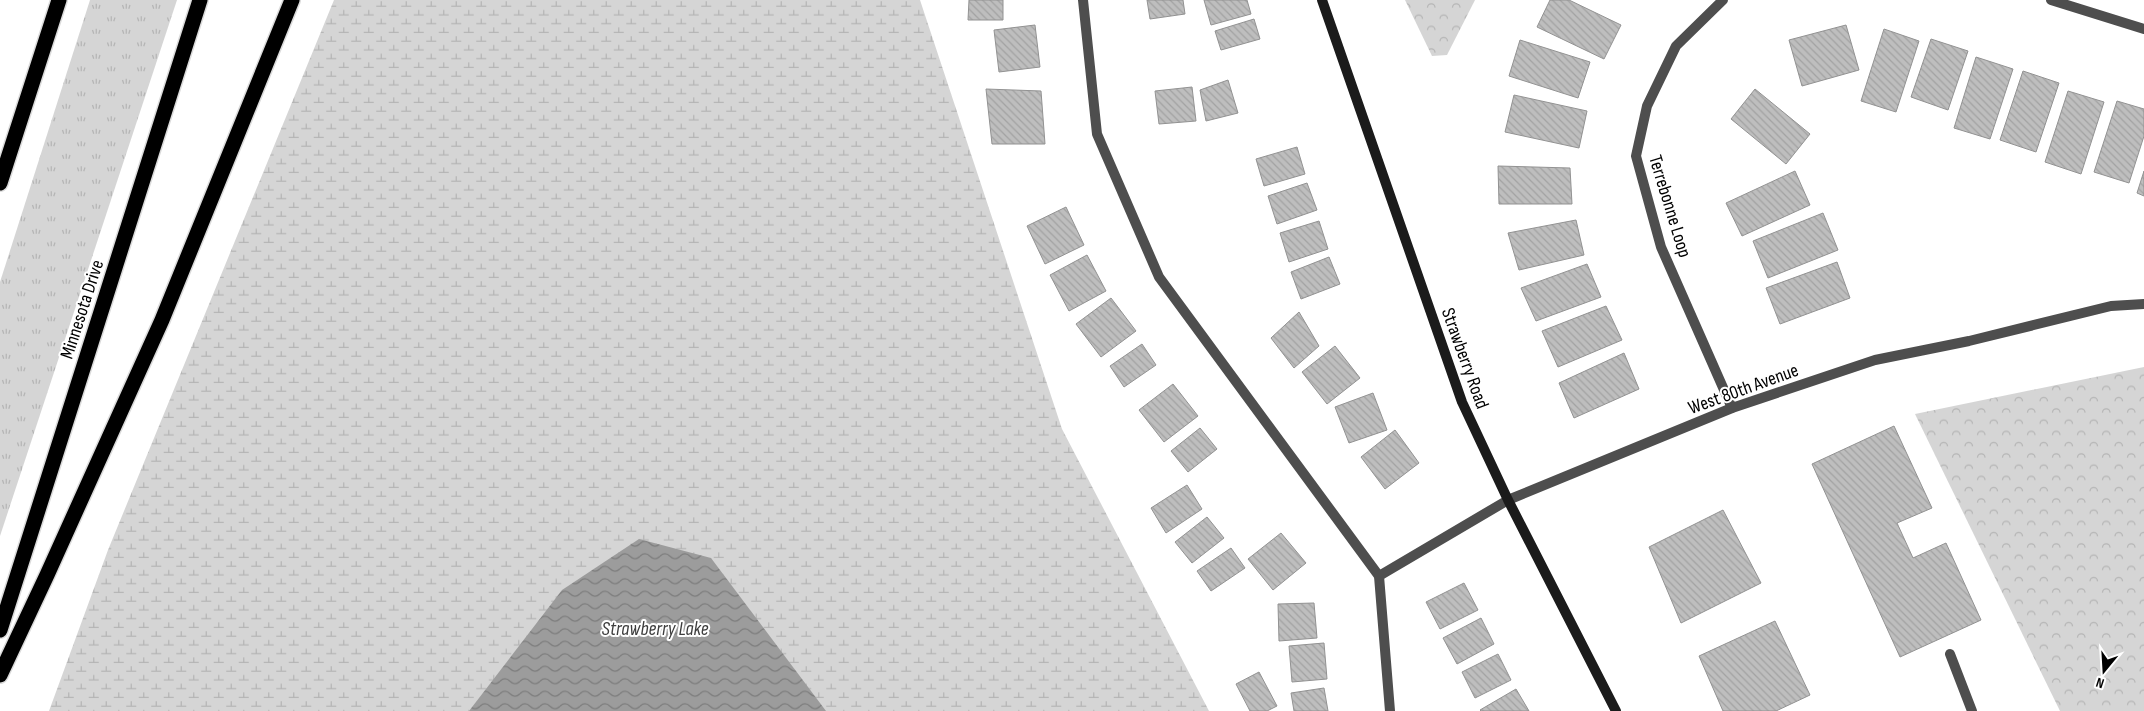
<svg xmlns="http://www.w3.org/2000/svg" width="2144" height="711" font-family="'Sofia Sans Condensed',sans-serif">
	<defs>
		<pattern id="grass-tufts" width="24" height="20" patternUnits="userSpaceOnUse" patternTransform="scale(1.25)"><rect width="24" height="20" fill="#d5d5d5"/><path d="M3 7l-1-3M5 7V3M7 7l1-3M15 17l-1-3M17 17v-4M19 17l1-3" fill="none" stroke="#b5b5b5"/></pattern>
		<pattern id="forest-crowns" width="20" height="18" patternUnits="userSpaceOnUse" patternTransform="scale(1.25)"><rect width="20" height="18" fill="#d5d5d5"/><path d="M2 6a3 3 0 1 1 6 0M12 15a3 3 0 1 1 6 0" fill="none" stroke="#b5b5b5"/></pattern>
		<pattern id="wetland-marsh" width="20" height="14" patternUnits="userSpaceOnUse" patternTransform="scale(1.25)"><rect width="20" height="14" fill="#d5d5d5"/><path d="M1 5h8M5 5V1M11 12h8M15 12V8" fill="none" stroke="#b5b5b5"/></pattern>
		<pattern id="water-waves" width="16" height="10" patternUnits="userSpaceOnUse" patternTransform="scale(1.25)"><rect width="16" height="10" fill="#9c9c9c"/><path d="M0 5q4-4 8 0t8 0" fill="none" stroke="#7d7d7d"/></pattern>
		<pattern id="building-back-hatch" width="6" height="6" patternUnits="userSpaceOnUse" patternTransform="scale(1.25)"><rect width="6" height="6" fill="#bebebe"/><path d="M-1 5l2 2M0 0l6 6M5-1l2 2" fill="none" stroke="#a2a2a2"/></pattern>
	</defs>
	<rect width="100%" height="100%" fill="#fff"/>
	<path fill="url(#grass-tufts)" d="M90 0H177L0 536V282Z"/>
	<g fill="url(#forest-crowns)">
		<path d="M1405 0H1475L1447 55 1432 56Z"/>
		<path d="M2144 367V711H2060L1915 414Z"/>
	</g>
	<path fill="url(#wetland-marsh)" d="M334 0H920L1062 429 1209 711H49L108 550Z"/>
	<path fill="url(#water-waves)" d="M639 539 711 558 826 711H469L562 590Z"/>
	<g fill="url(#building-back-hatch)" stroke="#929292">
		<path d="M969 0H1003V20H968Z"/>
		<path d="M1147 0H1183L1185 14 1150 19Z"/>
		<path d="M1204 0H1247L1251 14 1211 25Z"/>
		<path d="M1550 0H1569L1621 25 1604 59 1537 27Z"/>
		<path d="M1254 19 1260 39 1221 50 1215 31Z"/>
		<path d="M1035 25 1040 67 999 72 994 30Z"/>
		<path d="M1846 25 1859 70 1802 86 1789 40Z"/>
		<path d="M1884 29 1919 41 1896 112 1861 101Z"/>
		<path d="M1931 39 1968 51 1948 110 1911 97Z"/>
		<path d="M1520 40 1590 62 1578 98 1509 76Z"/>
		<path d="M1976 57 2013 69 1990 139 1954 128Z"/>
		<path d="M2023 71 2059 83 2036 152 2000 140Z"/>
		<path d="M1228 80 1238 113 1206 121 1200 90Z"/>
		<path d="M1192 87 1196 121 1159 124 1155 91Z"/>
		<path d="M986 89 1041 91 1045 144H992Z"/>
		<path d="M1755 89 1810 134 1786 164 1731 119Z"/>
		<path d="M2068 91 2104 102 2081 174 2045 162Z"/>
		<path d="M1514 95 1587 111 1579 148 1505 132Z"/>
		<path d="M2117 101 2144 109V136L2129 183 2094 172Z"/>
		<path d="M1297 147 1305 174 1264 186 1256 159Z"/>
		<path d="M1498 166 1570 168 1572 204H1499Z"/>
		<path d="M1795 171 1810 205 1742 236 1726 203Z"/>
		<path d="M2144 171V196L2137 193Z"/>
		<path d="M1307 183 1317 210 1277 224 1268 196Z"/>
		<path d="M1066 207 1084 245 1045 264 1027 226Z"/>
		<path d="M1823 213 1838 250 1768 278 1753 241Z"/>
		<path d="M1576 220 1584 255 1519 270 1508 233Z"/>
		<path d="M1319 221 1328 249 1289 262 1280 233Z"/>
		<path d="M1087 255 1106 291 1069 311 1050 275Z"/>
		<path d="M1329 257 1340 284 1301 299 1291 272Z"/>
		<path d="M1837 262 1850 298 1780 324 1766 288Z"/>
		<path d="M1587 264 1601 297 1536 321 1521 288Z"/>
		<path d="M1111 298 1136 331 1101 357 1076 324Z"/>
		<path d="M1606 306 1622 340 1558 367 1542 331Z"/>
		<path d="M1299 312 1319 346 1294 368 1271 338Z"/>
		<path d="M1142 344 1156 365 1124 387 1110 366Z"/>
		<path d="M1335 346 1360 378 1327 404 1302 372Z"/>
		<path d="M1624 353 1639 389 1574 418 1559 383Z"/>
		<path d="M1173 384 1198 416 1164 442 1139 410Z"/>
		<path d="M1373 393 1387 430 1349 443 1335 407Z"/>
		<path d="M1894 426 1932 508 1897 523 1913 558 1946 543 1981 620 1900 657 1812 464Z"/>
		<path d="M1200 428 1217 449 1188 472 1171 451Z"/>
		<path d="M1395 430 1419 463 1385 489 1361 457Z"/>
		<path d="M1187 485 1202 509 1166 533 1151 508Z"/>
		<path d="M1723 510 1761 583 1681 623 1649 547Z"/>
		<path d="M1207 517 1224 538 1192 563 1175 542Z"/>
		<path d="M1281 533 1306 563 1273 590 1248 559Z"/>
		<path d="M1231 548 1245 568 1211 591 1197 571Z"/>
		<path d="M1464 583 1478 610 1440 629 1426 602Z"/>
		<path d="M1314 603 1317 638 1279 641 1278 604Z"/>
		<path d="M1481 618 1494 644 1457 664 1443 638Z"/>
		<path d="M1775 621 1810 695 1776 711H1723L1699 656Z"/>
		<path d="M1324 643 1327 679 1292 682 1289 646Z"/>
		<path d="M1498 654 1511 680 1475 698 1462 672Z"/>
		<path d="M1259 672 1277 706 1267 711H1250L1236 684Z"/>
		<path d="M1324 688 1328 711H1294L1291 693Z"/>
		<path d="M1516 689 1529 711H1481L1480 710Z"/>
	</g>
	<g fill="none" stroke-linecap="round" stroke-linejoin="round">
		<g stroke="#dbdbdb" stroke-width="18">
			<g id="highway">
				<path d="M0 183 59 0"/>
				<path d="M0 630 200 0"/>
				<path d="M0 675 47 575 162 320 292 0"/>
			</g>
		</g>
		<path stroke="#4e4e4e" stroke-width="10" d="M1950 654 1972 711"/>
		<g stroke="#4e4e4e" stroke-width="10">
			<path d="M1083 0 1097 134 1159 277 1379 576 1390 711"/>
			<path d="M1723 0 1676 46 1647 106 1636 156 1661 247 1732 408"/>
			<path d="M2051 0 2144 29"/>
			<path d="M1379 576 1508 500 1732 408 1875 360 1969 341 2111 306 2144 304"/>
		</g>
		<path stroke="#1b1b1b" stroke-width="10" d="M1322 0 1462 402 1508 500 1616 711"/>
		<use href="#highway" stroke="#000" stroke-width="15"/>
	</g>
	<g text-anchor="middle" stroke-width="4" stroke-linejoin="round" paint-order="stroke">
		<g font-size="19" fill="#000" stroke="#fff">
			<text transform="translate(1671 206) rotate(73)" y="7">Terrebonne Loop</text>
			<text transform="translate(81 309) rotate(-72)" y="7">Minnesota Drive</text>
			<text transform="translate(1466 358) rotate(70)" y="7">Strawberry Road</text>
			<text transform="translate(1743 388) rotate(-20)" y="7">West 80th Avenue</text>
		</g>
		<g font-size="20" font-style="italic" fill="#3d3d3d" stroke="#fff">
			<text x="655" y="635">Strawberry Lake</text>
		</g>
	</g>
	<g transform="translate(2104 671) rotate(198)" stroke="#ffffff" stroke-width="4" paint-order="stroke">
	<path d="M0-4L9 19L0 12L-9 19Z" fill="#000000"/>
	<text y="-8" font-size="14" font-weight="bold" text-anchor="middle" fill="#000000">N</text>
	</g>
</svg>
